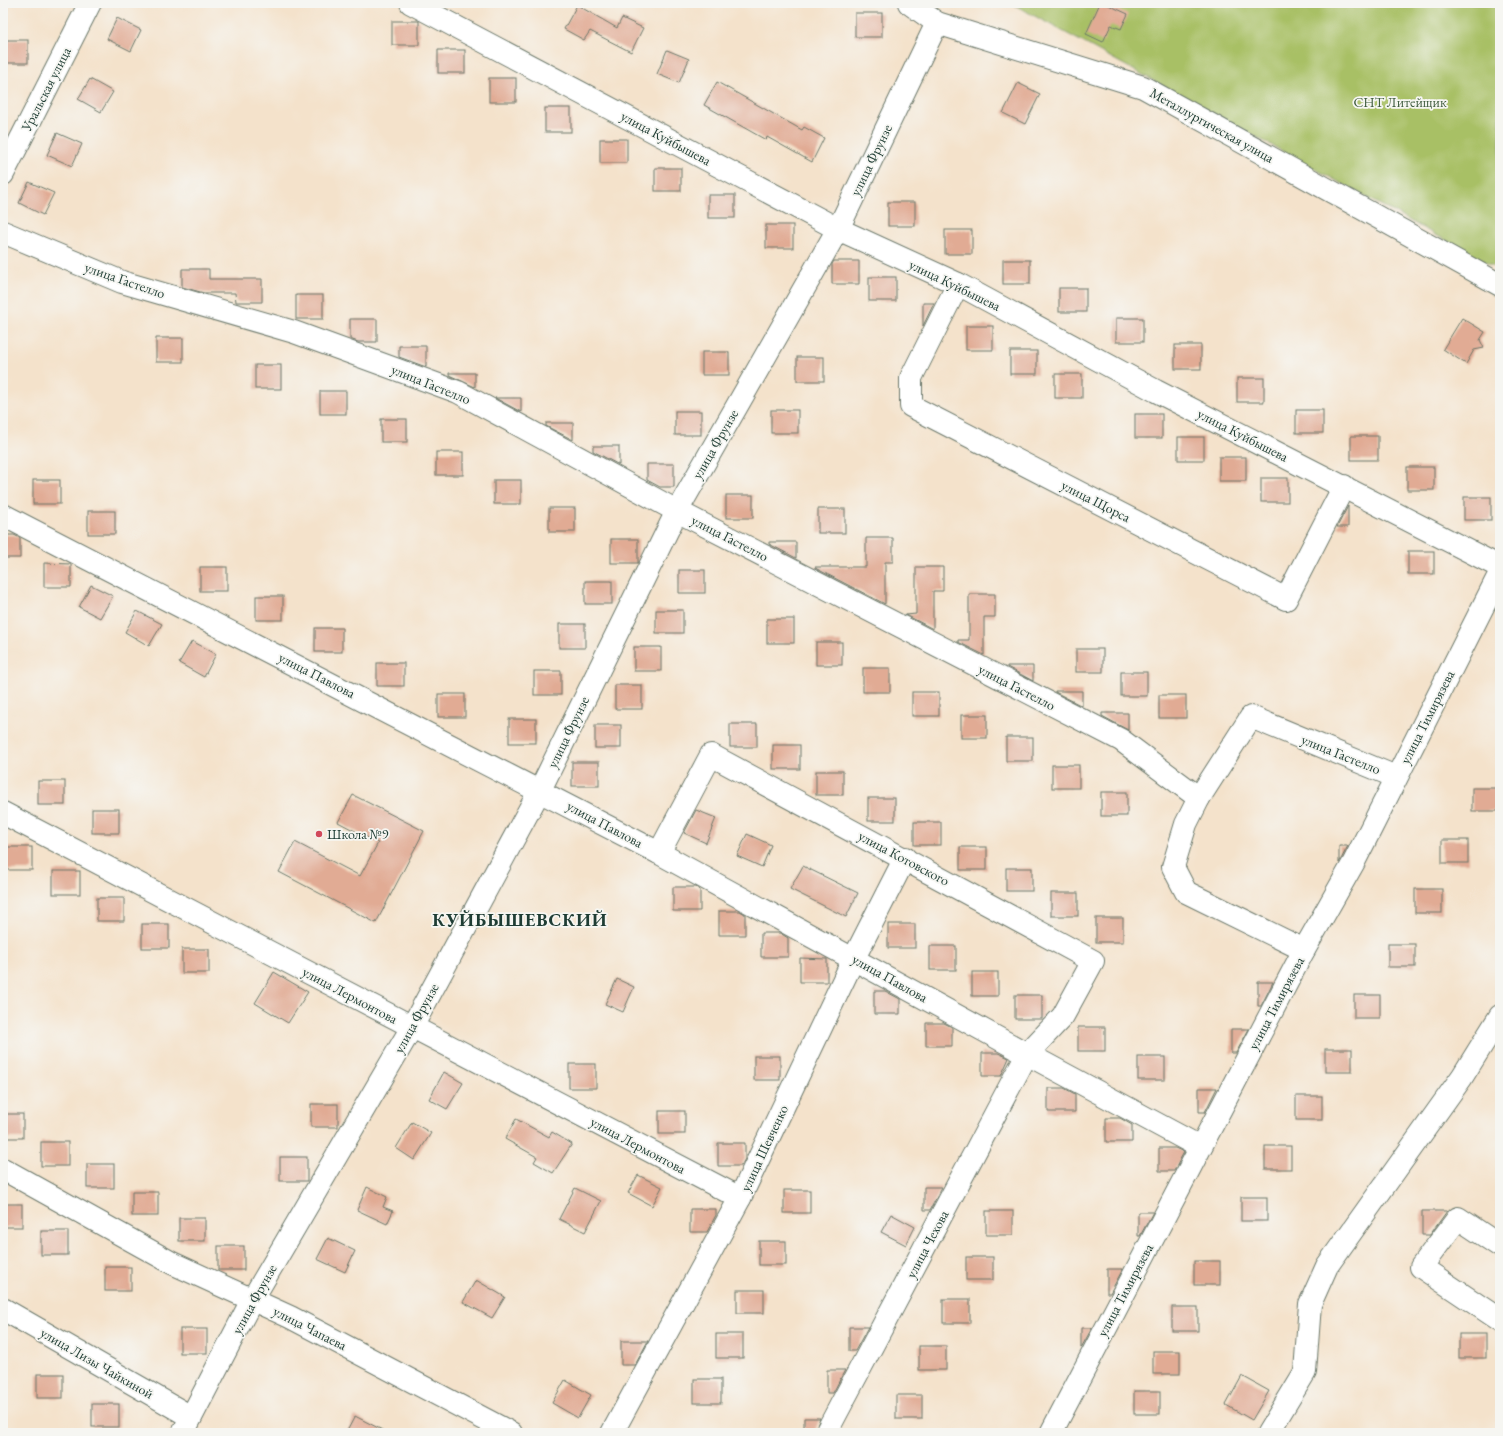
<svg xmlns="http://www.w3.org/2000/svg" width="1503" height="1436" font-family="'EB Garamond',serif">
	<rect width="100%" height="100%" fill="#f6f6f2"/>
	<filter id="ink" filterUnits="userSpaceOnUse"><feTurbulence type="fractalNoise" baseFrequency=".025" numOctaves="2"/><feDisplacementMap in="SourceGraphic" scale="8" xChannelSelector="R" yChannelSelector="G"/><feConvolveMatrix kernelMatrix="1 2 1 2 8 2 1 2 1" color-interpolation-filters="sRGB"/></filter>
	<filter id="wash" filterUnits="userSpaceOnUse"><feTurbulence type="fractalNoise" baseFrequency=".012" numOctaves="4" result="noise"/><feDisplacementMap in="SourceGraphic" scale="16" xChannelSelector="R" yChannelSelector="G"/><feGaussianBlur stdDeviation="0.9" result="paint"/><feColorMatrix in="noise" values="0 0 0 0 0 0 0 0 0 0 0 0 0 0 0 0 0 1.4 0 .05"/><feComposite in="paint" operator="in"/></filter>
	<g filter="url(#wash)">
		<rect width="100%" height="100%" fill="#f4e2cb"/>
		<path fill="#a8c065" stroke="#647e4c" d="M1011 3H1500V270Z"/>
		<g id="blocks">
			<g fill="#e1ab94">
				<path d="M1100 3H1104L1128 14 1121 29 1111 25 1103 42 1086 34Z"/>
				<path d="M577 5 617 28 622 18 643 28 631 52 590 31 584 40 564 29Z"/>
				<rect x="855" y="13" width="27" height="24"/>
				<path d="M117 18 141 30 131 51 107 39Z"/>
				<rect x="392" y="21" width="27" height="24"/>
				<rect x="3" y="40" width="25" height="23"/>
				<rect x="438" y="50" width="27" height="23"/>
				<path d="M667 50 689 59 679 83 657 74Z"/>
				<rect x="489" y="78" width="27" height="24"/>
				<path d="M90 79 113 92 101 112 78 99Z"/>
				<path d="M717 82 802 130 804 127 824 138 812 162 767 137 766 140 704 105Z"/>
				<path d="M1018 83 1040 94 1025 124 1003 113Z"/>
				<rect x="545" y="108" width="26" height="24"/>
				<path d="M57 133 82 144 72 166 47 155Z"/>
				<rect x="600" y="139" width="27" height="24"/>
				<rect x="655" y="168" width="26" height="23"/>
				<path d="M29 182 54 193 43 215 19 203Z"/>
				<rect x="708" y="195" width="27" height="23"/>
				<rect x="888" y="202" width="27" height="24"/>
				<rect x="766" y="225" width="27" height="23"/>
				<rect x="945" y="230" width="27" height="24"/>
				<rect x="1003" y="260" width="27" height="24"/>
				<path d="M834 261H859V284H832V264Z"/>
				<path d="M182 269H209V279H262V302H236L235 293H204L182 287Z"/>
				<rect x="869" y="277" width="27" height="24"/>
				<rect x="1059" y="288" width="27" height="24"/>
				<rect x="296" y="295" width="27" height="24"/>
				<path d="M923 303H934L923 326Z"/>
				<rect x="1116" y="318" width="27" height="24"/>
				<path d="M1462 318 1485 332 1480 340 1484 348 1474 350 1466 364 1443 349Z"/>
				<path d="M350 319H377V342H358L350 339Z"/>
				<rect x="966" y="326" width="27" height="24"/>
				<rect x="156" y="338" width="27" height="24"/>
				<rect x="1175" y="345" width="26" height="24"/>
				<path d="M399 346H426V367L399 357Z"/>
				<rect x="1010" y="351" width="27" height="23"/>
				<rect x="702" y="352" width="27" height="23"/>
				<rect x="797" y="357" width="27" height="24"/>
				<rect x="255" y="365" width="26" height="24"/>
				<path d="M449 373H475V387L449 375Z"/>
				<rect x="1055" y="374" width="27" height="24"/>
				<rect x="1237" y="378" width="27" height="24"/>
				<rect x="320" y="391" width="26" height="23"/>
				<path d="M495 398H521V412Z"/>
				<rect x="771" y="410" width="27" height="23"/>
				<rect x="1296" y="410" width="27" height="23"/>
				<rect x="675" y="411" width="26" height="24"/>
				<rect x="1135" y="414" width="27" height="24"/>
				<rect x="381" y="419" width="26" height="23"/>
				<path d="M546 423H573V440L546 426Z"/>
				<rect x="1351" y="436" width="27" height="24"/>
				<rect x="1178" y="437" width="26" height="23"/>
				<path d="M593 446H619V465L593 451Z"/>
				<rect x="436" y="452" width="27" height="23"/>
				<rect x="1219" y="457" width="27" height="24"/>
				<path d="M647 464H674V487H660L647 480Z"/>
				<rect x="1407" y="467" width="27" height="23"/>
				<rect x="1261" y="478" width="27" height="24"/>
				<rect x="33" y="480" width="27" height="24"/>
				<rect x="494" y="480" width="27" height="24"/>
				<rect x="726" y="495" width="27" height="23"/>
				<rect x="1464" y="497" width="27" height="23"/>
				<path d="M1348 506V527H1337Z"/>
				<rect x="549" y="508" width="26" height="24"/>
				<rect x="818" y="509" width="27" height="24"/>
				<rect x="88" y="511" width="27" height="23"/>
				<path d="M3 535H14L20 538V558H3Z"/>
				<path d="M866 538H893V562H885V604L815 568V567H866Z"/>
				<rect x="611" y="539" width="27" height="24"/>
				<path d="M769 542H796V558L769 544Z"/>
				<rect x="1408" y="551" width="26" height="23"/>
				<path d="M44 563 71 564V587H44Z"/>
				<rect x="200" y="567" width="27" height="24"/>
				<path d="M916 567H943V591H933V629L906 615 916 614Z"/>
				<rect x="679" y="570" width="26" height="23"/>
				<rect x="585" y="581" width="27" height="23"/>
				<path d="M91 585 113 596 100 618 79 607Z"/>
				<path d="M969 594H995V617H984V655L958 642V640H969Z"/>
				<rect x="256" y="596" width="27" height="24"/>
				<rect x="656" y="610" width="27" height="23"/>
				<path d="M137 611 162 624 149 646 125 632Z"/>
				<rect x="767" y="619" width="27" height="24"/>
				<rect x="559" y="624" width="26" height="24"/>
				<rect x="315" y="628" width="27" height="24"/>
				<path d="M192 641 216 654 204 677 179 663Z"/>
				<rect x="816" y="642" width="26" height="23"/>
				<rect x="634" y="647" width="27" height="24"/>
				<rect x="1076" y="649" width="27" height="23"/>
				<rect x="377" y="663" width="27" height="23"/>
				<path d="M1033 666V681L1007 667V666Z"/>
				<rect x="863" y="668" width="27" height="24"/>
				<rect x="534" y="671" width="27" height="24"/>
				<rect x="1121" y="672" width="26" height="24"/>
				<rect x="615" y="685" width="27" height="24"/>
				<path d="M1055 691H1082V706L1055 692Z"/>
				<rect x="912" y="692" width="27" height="24"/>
				<rect x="438" y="694" width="27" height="23"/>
				<rect x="1159" y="695" width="27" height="23"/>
				<path d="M1102 713H1128V730L1102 716Z"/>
				<rect x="961" y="715" width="26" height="23"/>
				<rect x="509" y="719" width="27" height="24"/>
				<rect x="730" y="724" width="27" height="23"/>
				<rect x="595" y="725" width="26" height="23"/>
				<rect x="1006" y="737" width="27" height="24"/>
				<rect x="773" y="745" width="27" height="24"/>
				<rect x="572" y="762" width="27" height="24"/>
				<rect x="1052" y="765" width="27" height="23"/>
				<rect x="816" y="771" width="27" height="24"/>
				<rect x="38" y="781" width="27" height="24"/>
				<rect x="1472" y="788" width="27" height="23"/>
				<rect x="1101" y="792" width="26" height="24"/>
				<path d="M353 795 424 831 376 923 279 872 295 842 360 876 378 843 338 822Z"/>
				<rect x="868" y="798" width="27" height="23"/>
				<rect x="92" y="809" width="27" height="24"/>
				<path d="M696 810 716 818 706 843 684 833Z"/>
				<rect x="914" y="822" width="27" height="23"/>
				<path d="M747 834 771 845 762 867 737 856Z"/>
				<rect x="1442" y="840" width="26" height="23"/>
				<path d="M1339 846H1348L1339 863Z"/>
				<rect x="6" y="847" width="26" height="23"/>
				<rect x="960" y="847" width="27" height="23"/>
				<path d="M803 866 858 893 846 917 790 889Z"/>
				<rect x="1006" y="868" width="26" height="23"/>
				<rect x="53" y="871" width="27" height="23"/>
				<path d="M673 887H696L700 890V911H673Z"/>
				<rect x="1415" y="889" width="27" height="24"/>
				<rect x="1051" y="893" width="27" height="23"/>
				<rect x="97" y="898" width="27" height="23"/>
				<path d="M719 911H740L745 914V935H719Z"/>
				<rect x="1096" y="918" width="27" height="24"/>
				<rect x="142" y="924" width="27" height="24"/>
				<rect x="888" y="924" width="27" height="24"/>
				<path d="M761 933H780L788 938V957H761Z"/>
				<rect x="1388" y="944" width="27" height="23"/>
				<rect x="930" y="946" width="26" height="24"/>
				<rect x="182" y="949" width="27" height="24"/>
				<path d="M800 958 827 959V982H800Z"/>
				<path d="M274 972 308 992 288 1023 255 1003Z"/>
				<rect x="972" y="972" width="26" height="24"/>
				<path d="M617 979 634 987 623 1012 605 1004Z"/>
				<path d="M1258 982H1273L1261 1006H1258Z"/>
				<path d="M874 991H885L900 999V1014H874Z"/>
				<rect x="1015" y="995" width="27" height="24"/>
				<rect x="1354" y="995" width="26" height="23"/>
				<path d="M926 1023H944L952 1027V1046H926Z"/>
				<rect x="1078" y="1027" width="27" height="24"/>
				<path d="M1231 1029H1249L1236 1053H1231Z"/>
				<rect x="1325" y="1049" width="27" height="23"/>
				<path d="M982 1053H998L1009 1058 1001 1076H982Z"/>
				<rect x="754" y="1056" width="26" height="24"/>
				<rect x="1138" y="1057" width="27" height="23"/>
				<rect x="569" y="1064" width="27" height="24"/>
				<path d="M444 1072 463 1083 447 1109 429 1099Z"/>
				<path d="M1048 1088H1064L1075 1094V1112H1048Z"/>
				<path d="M1199 1088H1217L1205 1112H1199Z"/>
				<rect x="1296" y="1096" width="26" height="24"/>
				<rect x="311" y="1104" width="27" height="23"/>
				<rect x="659" y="1111" width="26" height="23"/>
				<rect x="3" y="1114" width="20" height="24"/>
				<path d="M1106 1118H1120L1132 1125V1142H1106Z"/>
				<path d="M516 1119 549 1137 552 1132 572 1144 553 1173 534 1162 537 1157 505 1139Z"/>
				<path d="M412 1122 431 1133 414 1160 396 1148Z"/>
				<rect x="41" y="1142" width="27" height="24"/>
				<path d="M718 1143H745V1159L741 1166H718Z"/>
				<rect x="1265" y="1146" width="26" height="23"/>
				<path d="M1159 1148H1175L1184 1152 1174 1171H1159Z"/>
				<rect x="280" y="1157" width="27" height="24"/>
				<rect x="87" y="1164" width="27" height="24"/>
				<path d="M638 1175 662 1187 652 1206 628 1193Z"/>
				<path d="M367 1187 387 1197 383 1207 393 1211 387 1224 357 1210Z"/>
				<path d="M924 1187H942L930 1210H924Z"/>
				<path d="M575 1188 601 1201 585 1232 559 1219Z"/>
				<rect x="784" y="1190" width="26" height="23"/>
				<rect x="132" y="1192" width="26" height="24"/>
				<rect x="1241" y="1197" width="26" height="24"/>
				<rect x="3" y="1204" width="19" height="23"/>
				<path d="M690 1209H716V1215L707 1232H690Z"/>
				<rect x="986" y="1211" width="27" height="24"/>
				<path d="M1422 1211H1447L1430 1235H1422Z"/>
				<path d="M1138 1212H1153L1140 1236H1138Z"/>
				<path d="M891 1214 915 1227 906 1245 881 1232Z"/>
				<rect x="179" y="1218" width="26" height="23"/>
				<rect x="41" y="1231" width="27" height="24"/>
				<path d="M328 1238 355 1251 345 1272 317 1259Z"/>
				<rect x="759" y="1241" width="27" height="24"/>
				<rect x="218" y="1246" width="26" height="24"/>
				<rect x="966" y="1257" width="27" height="23"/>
				<rect x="1194" y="1261" width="26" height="24"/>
				<rect x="105" y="1267" width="26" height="24"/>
				<path d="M1107 1269H1123L1110 1293H1107Z"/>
				<path d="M476 1280 505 1297 492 1318 463 1302Z"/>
				<rect x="737" y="1290" width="27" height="23"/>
				<rect x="943" y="1299" width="27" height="24"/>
				<rect x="1172" y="1307" width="26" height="24"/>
				<path d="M849 1327H868L855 1351H849Z"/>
				<path d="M1081 1328H1092L1081 1348Z"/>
				<rect x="180" y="1329" width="27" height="24"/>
				<rect x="716" y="1334" width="27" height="24"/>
				<rect x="1459" y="1334" width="27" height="24"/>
				<path d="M621 1341H648L635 1365H621Z"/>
				<rect x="919" y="1346" width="27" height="24"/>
				<rect x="1153" y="1351" width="27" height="23"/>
				<path d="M827 1370H845L833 1393H827Z"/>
				<rect x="37" y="1374" width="26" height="24"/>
				<path d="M1242 1376 1269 1391 1252 1420 1226 1405Z"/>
				<rect x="694" y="1379" width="27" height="24"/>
				<path d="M565 1380 591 1395 578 1418 552 1403Z"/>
				<rect x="1134" y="1391" width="26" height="23"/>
				<rect x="896" y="1395" width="26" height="24"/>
				<rect x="92" y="1404" width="27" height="23"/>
				<path d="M355 1416 388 1433H346Z"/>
				<path d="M804 1418H820L814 1433H804Z"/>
			</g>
		</g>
	</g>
	<g filter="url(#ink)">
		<use href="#blocks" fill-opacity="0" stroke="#6a7769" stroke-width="1"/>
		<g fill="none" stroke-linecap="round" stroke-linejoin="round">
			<g stroke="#6a7769" stroke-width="24">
				<g id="minor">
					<path d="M411 3 838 229 958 284 1156 391 1500 567"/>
					<path d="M909 3 937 23 1143 87 1500 285"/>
					<path d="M3 174 90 3"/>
					<path d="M3 232 122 282 294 332 458 392 677 511 1121 740 1199 798 1251 717 1396 777"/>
					<path d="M958 284 911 378V406L1286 599 1344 486"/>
					<path d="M3 515 659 853 1027 1054 1200 1147"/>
					<path d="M1199 798 1186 824 1173 867 1186 892 1304 950"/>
					<path d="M3 813 740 1198"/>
					<path d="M659 853 711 755 1093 961 1063 1016 1027 1054 826 1433"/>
					<path d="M3 1169 172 1263 290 1317 511 1433"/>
					<path d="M1500 1246 1458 1218 1421 1267 1500 1320"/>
					<path d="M3 1309 191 1417"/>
					<path d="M183 1433 252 1300 412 1027 540 790 677 511 838 229 937 23"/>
					<path d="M612 1433 740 1198 854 958 905 858"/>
					<path d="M1051 1433 1304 950 1354 862 1500 573"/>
					<path d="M1268 1433 1305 1372 1310 1304 1327 1266 1462 1077 1500 1016"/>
				</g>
			</g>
			<use href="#minor" stroke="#fff" stroke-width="22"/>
		</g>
	</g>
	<circle fill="#d1495b" stroke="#f6f6f2" stroke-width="1.5" cx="319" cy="834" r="4"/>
	<g text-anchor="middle" stroke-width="3.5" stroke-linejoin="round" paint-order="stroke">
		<g font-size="14" fill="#1f3d34" stroke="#f6f6f2">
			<text transform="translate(46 89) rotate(-63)" y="5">Уральская улица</text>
			<text transform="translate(1212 125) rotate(29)" y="5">Металлургическая улица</text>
			<text transform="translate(666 138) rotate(28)" y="5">улица Куйбышева</text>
			<text transform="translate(871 160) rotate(-64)" y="5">улица Фрунзе</text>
			<text transform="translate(125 280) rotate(19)" y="5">улица Гастелло</text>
			<text transform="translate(955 285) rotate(26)" y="5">улица Куйбышева</text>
			<text transform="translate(431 384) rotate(22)" y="5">улица Гастелло</text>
			<text transform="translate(1243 435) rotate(27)" y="5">улица Куйбышева</text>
			<text transform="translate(715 444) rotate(-60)" y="5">улица Фрунзе</text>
			<text transform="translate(1096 501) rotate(27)" y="5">улица Щорса</text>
			<text transform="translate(730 538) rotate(27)" y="5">улица Гастелло</text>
			<text transform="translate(317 675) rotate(27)" y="5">улица Павлова</text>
			<text transform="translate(1017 687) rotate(27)" y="5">улица Гастелло</text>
			<text transform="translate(1427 717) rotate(-63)" y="5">улица Тимирязева</text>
			<text transform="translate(568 732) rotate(-64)" y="5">улица Фрунзе</text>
			<text transform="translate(1341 754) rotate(22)" y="5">улица Гастелло</text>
			<text transform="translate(605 824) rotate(28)" y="5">улица Павлова</text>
			<text transform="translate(904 858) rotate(28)" y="5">улица Котовского</text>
			<text transform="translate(890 978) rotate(29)" y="5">улица Павлова</text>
			<text transform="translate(350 995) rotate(28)" y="5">улица Лермонтова</text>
			<text transform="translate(1276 1003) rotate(-62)" y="5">улица Тимирязева</text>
			<text transform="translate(416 1018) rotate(-61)" y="5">улица Фрунзе</text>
			<text transform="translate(638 1145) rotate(28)" y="5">улица Лермонтова</text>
			<text transform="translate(764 1148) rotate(-65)" y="5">улица Шевченко</text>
			<text transform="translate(927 1244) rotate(-62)" y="5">улица Чехова</text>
			<text transform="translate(1125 1290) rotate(-62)" y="5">улица Тимирязева</text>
			<text transform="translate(254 1299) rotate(-61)" y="5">улица Фрунзе</text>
			<text transform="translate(310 1328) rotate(27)" y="5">улица Чапаева</text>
			<text transform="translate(97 1363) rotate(30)" y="5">улица Лизы Чайкиной</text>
		</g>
		<g font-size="14" fill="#415e40" stroke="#f6f6f2">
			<text x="1400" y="107">СНТ Литейщик</text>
		</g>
		<g font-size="14" fill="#1f3d34" stroke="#f6f6f2" text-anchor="start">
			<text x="327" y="839">Школа №9</text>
		</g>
		<g font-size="18" font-weight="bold" letter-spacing="1" fill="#1f3d34" stroke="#f6f6f2">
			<text x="520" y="926">КУЙБЫШЕВСКИЙ</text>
		</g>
	</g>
	<rect width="1503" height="1436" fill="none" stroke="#f6f6f2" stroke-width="16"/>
</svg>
